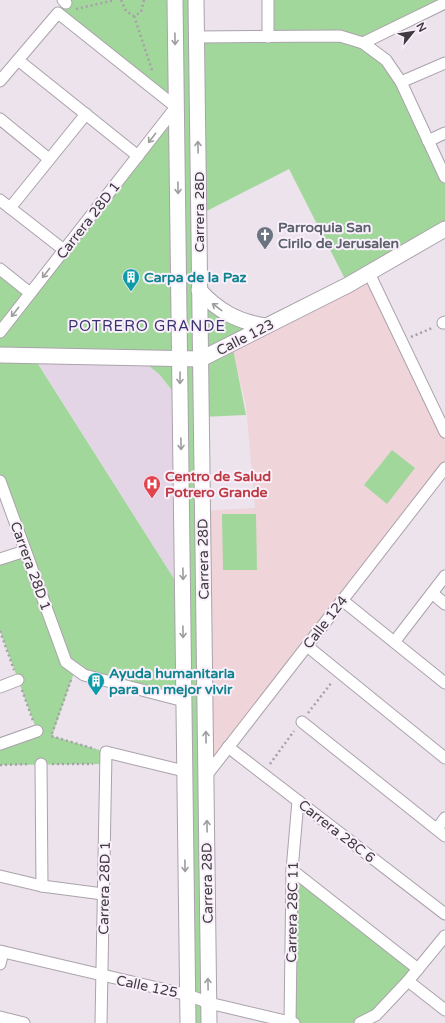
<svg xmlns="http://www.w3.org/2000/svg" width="445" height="1023" font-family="'Varela Round',sans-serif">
	<rect width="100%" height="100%" fill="#ece3ed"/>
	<path fill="#e4d5e6" d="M33 355 140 359 159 374 175 394 183 593Z"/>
	<path fill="#efd4d9" d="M369 273 445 432V468L206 776 203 511 255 508 246 406 231 344Z"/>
	<g fill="#a2d79c" fill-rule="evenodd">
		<path d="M69 0H196L197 37H268V0H445L363 43 386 60 445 177V229L348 285 289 169 199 215V290L251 324 232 344 246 415 202 417 209 1023H188L184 701 75 670 52 736 106 752V764L0 765V744L37 731 0 631V559L24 551 0 481V269L30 293 176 107 58 13ZM33 356 140 359 159 374 175 394 183 593Z"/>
		<path d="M392 450 415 468 387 504 364 485Z"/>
		<path d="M222 514H256L257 570H223Z"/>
		<path d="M292 870 418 969 364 1023H290Z"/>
	</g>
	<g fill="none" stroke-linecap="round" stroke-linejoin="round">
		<g stroke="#aba2ac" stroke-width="13">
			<g id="street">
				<path d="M63 0 66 3"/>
				<path d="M268 0V37"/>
				<path d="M197 37 340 36 363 43 386 60 401 82 445 177"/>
				<path d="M363 43 445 3"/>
				<path d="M18 60 138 156"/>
				<path d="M0 81 58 13 176 107 0 332"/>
				<path d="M401 82 445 63"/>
				<path d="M0 119 49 159"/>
				<path d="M428 141 445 133"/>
				<path d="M0 200 64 250"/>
				<path d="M10 208 86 114"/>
				<path d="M0 269 30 293"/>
				<path d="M369 273 445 432"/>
				<path d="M443 323 445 322"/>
				<path d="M0 481 66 662 84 675 184 701"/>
				<path d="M0 559 25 551"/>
				<path d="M432 593 445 604"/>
				<path d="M342 600 445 683"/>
				<path d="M395 641 445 576"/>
				<path d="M307 646 445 758"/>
				<path d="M0 687 18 680"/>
				<path d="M302 722 445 836"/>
				<path d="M0 744 37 731"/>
				<path d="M228 747 445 914"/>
				<path d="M41 764 42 886"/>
				<path d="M206 776 445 468"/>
				<path d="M437 829 445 818"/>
				<path d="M292 870 418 969"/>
				<path d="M0 876 42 886 103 894"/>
				<path d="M0 951 188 995 209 1003 294 1023"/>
				<path d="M0 964 3 952"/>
				<path d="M408 981 445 1010"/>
				<path d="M0 1017 24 1023"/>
				<path d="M101 1023 106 752 184 771"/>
				<path d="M290 1023 292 870 298 801"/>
				<path d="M360 1023 376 1015 408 981 445 936"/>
			</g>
		</g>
		<g stroke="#aba2ac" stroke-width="17">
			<g id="secondary">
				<path d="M175 0 188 1023"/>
				<path d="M196 0 209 1023"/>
				<path d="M199 290C218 311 238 322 266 326"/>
				<path d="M0 355 201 359 348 285 445 229"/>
			</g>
		</g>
		<g stroke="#a7a0a8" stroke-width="2.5" stroke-dasharray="2 3" stroke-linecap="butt">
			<path d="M121 0 126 11 134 16 141 12 144 0"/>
			<path d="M76 9 115 0"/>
			<path d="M134 16 153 73"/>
			<path d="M411 337 432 328"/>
			<path d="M0 631 14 670"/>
			<path d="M71 680 51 736 95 749"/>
			<path d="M22 690 33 721"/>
			<path d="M308 713 332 682"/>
			<path d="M52 764H93"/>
			<path d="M270 764 294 731"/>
			<path d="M0 765 29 764"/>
		</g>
		<use href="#street" stroke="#fff" stroke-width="11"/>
		<use href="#secondary" stroke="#fff" stroke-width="15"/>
	</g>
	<defs><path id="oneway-shaft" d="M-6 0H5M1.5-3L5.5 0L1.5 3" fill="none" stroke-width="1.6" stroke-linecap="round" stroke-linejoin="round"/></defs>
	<g stroke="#9e9c9f">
		<use href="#oneway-shaft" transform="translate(175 39) rotate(89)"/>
		<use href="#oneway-shaft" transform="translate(152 138) rotate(128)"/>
		<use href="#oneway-shaft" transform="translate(198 147) rotate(-91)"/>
		<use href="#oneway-shaft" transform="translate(178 188) rotate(89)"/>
		<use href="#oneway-shaft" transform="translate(46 273) rotate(128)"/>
		<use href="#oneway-shaft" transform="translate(217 307) rotate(-143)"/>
		<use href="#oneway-shaft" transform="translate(15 312) rotate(128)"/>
		<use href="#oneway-shaft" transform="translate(180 378) rotate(91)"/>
		<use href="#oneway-shaft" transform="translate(181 444) rotate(89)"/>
		<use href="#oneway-shaft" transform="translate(183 574) rotate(89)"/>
		<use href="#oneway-shaft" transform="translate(183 632) rotate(89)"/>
		<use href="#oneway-shaft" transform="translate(206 737) rotate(-91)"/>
		<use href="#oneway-shaft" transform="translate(207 826) rotate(-91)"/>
		<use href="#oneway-shaft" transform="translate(185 866) rotate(89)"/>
		<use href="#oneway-shaft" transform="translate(208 984) rotate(-91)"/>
	</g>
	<defs>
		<g id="church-pin" transform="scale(0.9)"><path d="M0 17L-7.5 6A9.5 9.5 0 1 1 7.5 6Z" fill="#6b7280" stroke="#f9f0fb"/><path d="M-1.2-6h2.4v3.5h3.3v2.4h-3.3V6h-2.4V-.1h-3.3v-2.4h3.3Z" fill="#fff"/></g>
		<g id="building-pin" transform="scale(0.9)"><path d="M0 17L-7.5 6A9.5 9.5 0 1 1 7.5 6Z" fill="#0f9aa8" stroke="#f9f0fb"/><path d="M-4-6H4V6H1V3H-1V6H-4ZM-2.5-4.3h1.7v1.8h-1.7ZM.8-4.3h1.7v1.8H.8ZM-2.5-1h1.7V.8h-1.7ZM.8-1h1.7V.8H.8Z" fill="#fff"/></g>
		<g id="hospital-pin" transform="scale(0.9)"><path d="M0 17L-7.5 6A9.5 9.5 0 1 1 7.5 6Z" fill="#e0444e" stroke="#f9f0fb"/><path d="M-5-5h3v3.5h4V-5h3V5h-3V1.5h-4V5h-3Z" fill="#fff"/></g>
	</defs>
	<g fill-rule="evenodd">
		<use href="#church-pin" x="265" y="235"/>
		<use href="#building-pin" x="131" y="277"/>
		<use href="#hospital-pin" x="152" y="484"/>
		<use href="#building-pin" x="96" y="681"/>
	</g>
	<g text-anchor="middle" stroke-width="4" stroke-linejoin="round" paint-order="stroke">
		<g font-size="14" fill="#3e3a3f" stroke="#f9f0fb">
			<text transform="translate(199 212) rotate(-90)" y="5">Carrera 28D</text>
			<text transform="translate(88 220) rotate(-52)" y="5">Carrera 28D 1</text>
			<text transform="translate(245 337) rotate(-27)" y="5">Calle 123</text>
			<text transform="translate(203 559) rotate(-91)" y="5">Carrera 28D</text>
			<text transform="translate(31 566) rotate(70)" y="5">Carrera 28D 1</text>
			<text transform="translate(325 622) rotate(-52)" y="5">Calle 124</text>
			<text transform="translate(337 831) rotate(38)" y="5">Carrera 28C 6</text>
			<text transform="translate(207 883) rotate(-91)" y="5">Carrera 28D</text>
			<text transform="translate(104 888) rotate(-89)" y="5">Carrera 28D 1</text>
			<text transform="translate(292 912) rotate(-89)" y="5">Carrera 28C 11</text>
			<text transform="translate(147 986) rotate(12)" y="5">Calle 125</text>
		</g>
		<g font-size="14" font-weight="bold" fill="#5b616d" stroke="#f9f0fb" text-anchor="start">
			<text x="278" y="232">Parroquia San<tspan x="278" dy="16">Cirilo de Jerusalen</tspan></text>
		</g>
		<g font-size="14" font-weight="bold" fill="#0d838f" stroke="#f9f0fb" text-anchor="start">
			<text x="144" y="282">Carpa de la Paz</text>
			<text x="109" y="678">Ayuda humanitaria<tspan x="109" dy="16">para un mejor vivir</tspan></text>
		</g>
		<g font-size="14" font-weight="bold" fill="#be3a42" stroke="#f9f0fb" text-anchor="start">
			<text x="165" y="481">Centro de Salud<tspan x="165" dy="16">Potrero Grande</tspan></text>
		</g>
		<g font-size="15" letter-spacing="1" fill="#3a336f" stroke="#f9f0fb">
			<text x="147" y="331">POTRERO GRANDE</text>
		</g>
	</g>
	<g transform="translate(413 32) rotate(60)" stroke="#f9f0fb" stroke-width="3" paint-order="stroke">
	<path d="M0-3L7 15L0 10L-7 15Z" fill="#3e3a3f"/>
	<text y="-6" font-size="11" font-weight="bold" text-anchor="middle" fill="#3e3a3f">N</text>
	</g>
</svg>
